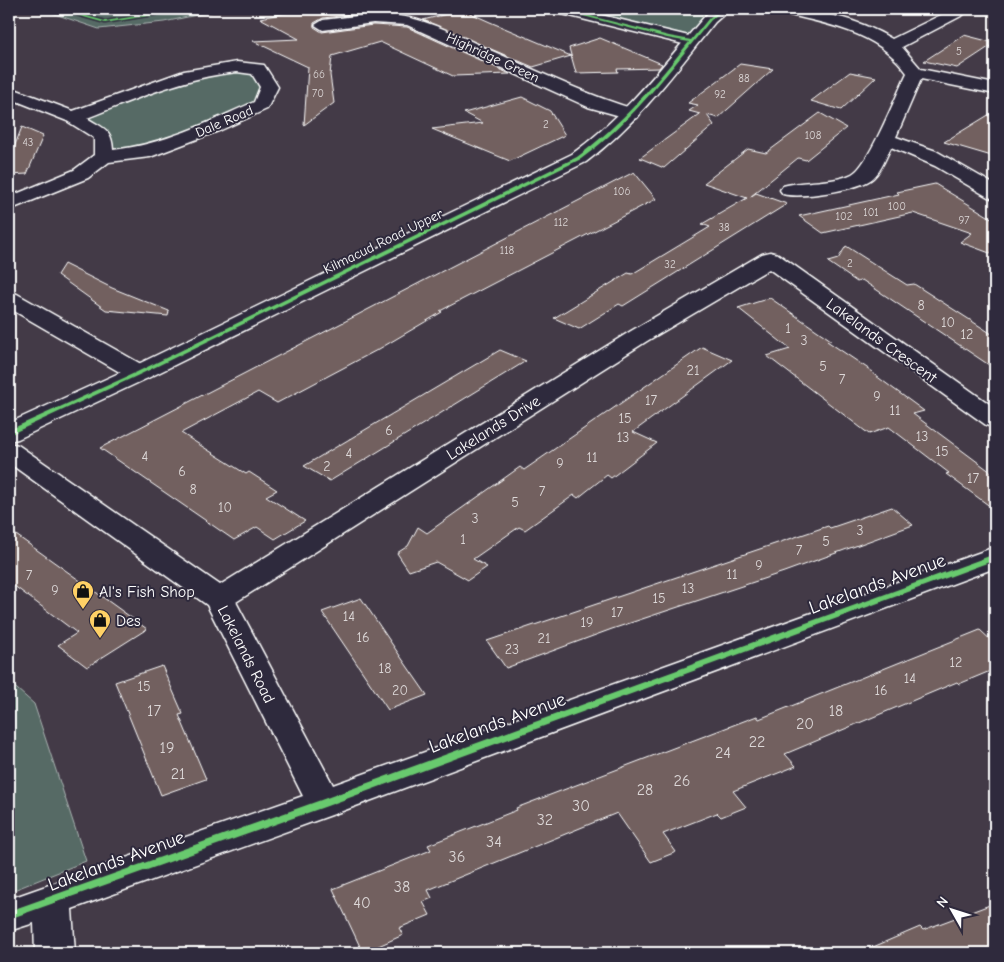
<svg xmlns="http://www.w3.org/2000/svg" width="1004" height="962" font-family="'Comic Neue',sans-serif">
	<rect width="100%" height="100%" fill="#433a47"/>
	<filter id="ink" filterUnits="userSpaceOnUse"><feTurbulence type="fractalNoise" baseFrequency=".02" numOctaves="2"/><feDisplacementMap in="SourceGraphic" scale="10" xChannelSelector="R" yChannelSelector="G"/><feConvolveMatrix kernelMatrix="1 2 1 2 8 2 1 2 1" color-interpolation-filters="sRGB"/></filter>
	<g filter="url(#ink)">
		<g fill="#566a65" stroke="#aab4b2">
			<path d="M40 9H225L164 22 99 29Z"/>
			<path d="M559 9H722L691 41 669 37Z"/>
			<path d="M242 66 264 76 261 105 215 126 104 157 103 136 73 117 146 91Z"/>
			<path d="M9 682 34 704 86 861 9 892Z"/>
		</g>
		<g fill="#72605f" stroke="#fff">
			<path d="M307 9H341L348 15 323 18 314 23V27L322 32 373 25 407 27 510 74 453 76 380 42 332 56 330 75 334 103 304 125 308 67 253 41 299 39 260 18Z"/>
			<path d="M463 10 490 22 571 56 533 67 423 20Z"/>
			<path d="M964 35 995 43 957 68 924 61Z"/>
			<path d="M600 38 662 64 659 68 617 69 618 72 576 73 569 48Z"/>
			<path d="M740 64 773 69 718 118 707 115 714 125 664 168 640 158 700 114 689 111 698 105 688 103Z"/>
			<path d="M850 72 876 77 841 110 811 101Z"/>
			<path d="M522 97 550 111 565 135 510 161 432 129 483 123 464 113Z"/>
			<path d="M995 111V157L944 142Z"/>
			<path d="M820 113 846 128 806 160 798 158 750 197 756 193 787 204 623 306 619 304 579 329 554 318 628 273 632 274 710 227 702 224 747 198 704 183 748 149 766 153Z"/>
			<path d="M22 127 43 136 27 174 9 175V160Z"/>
			<path d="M634 172 656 199 440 311 442 312 379 349 277 403 258 392 181 433 246 474 249 472 277 490 266 496 305 521 275 539 257 527 234 540 100 448Z"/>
			<path d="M935 184 993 219 995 217V255L960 242 972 233 913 213 823 233 799 216 899 194 897 192Z"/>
			<path d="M846 246 907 285 914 284 995 336V369L862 280 857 282 828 262 838 259Z"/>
			<path d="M64 264 112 288 169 311 168 316 106 310 57 275Z"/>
			<path d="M770 298 831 340 827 341 873 372 872 373 924 411 913 414 995 475V510L946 474 949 473 889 427 869 434 767 356 790 349 738 308Z"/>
			<path d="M702 347 732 360 633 432 657 443 611 478 607 475 578 498 574 495 525 530 519 527 473 559 487 567 468 580 436 562 409 571 397 553 408 546 418 527 427 533 520 467 524 470Z"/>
			<path d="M500 350 526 361 330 481 304 466Z"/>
			<path d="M892 507 913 525 784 572 612 629 506 668 487 641 828 526 830 528Z"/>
			<path d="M9 530 79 580 147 629 87 667 58 645 77 633 9 582Z"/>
			<path d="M361 598 396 650 427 695 388 710 322 612Z"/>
			<path d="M980 630 995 644V669L959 684 957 682 785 754 796 766 733 791 746 807 721 817 717 813 663 834 676 852 651 862 617 813 428 890 432 898 423 902 430 915 399 928 403 935 363 953 333 889 431 850 428 845 517 810 516 808 757 716 759 719Z"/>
			<path d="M162 666 183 714 179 715 206 779 161 795 115 682Z"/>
			<path d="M995 903V953H859L920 927 923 930Z"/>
		</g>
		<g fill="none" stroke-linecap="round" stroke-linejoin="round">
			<g stroke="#fff" stroke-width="3">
				<g id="street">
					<path d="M551 9H576L697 38 699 41 691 46 554 12Z"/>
					<path d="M776 9C816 9 857 18 892 39L953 9H963L966 12 963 15 902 47 921 69 995 84V94L921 79 896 137 936 151 995 185V199L988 197 935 166 891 147C886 157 882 170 873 178 860 190 800 199 783 194L780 190 783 186C805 180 831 184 852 174 869 166 897 93 907 73 877 30 825 24 778 12Z"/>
					<path d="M373 14C417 13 453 33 492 51 540 72 587 95 637 110L640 114 637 118 631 119 588 107 407 25 373 23 323 30 315 25 323 20Z"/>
					<path d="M237 62 264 65 278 87 267 109 221 130 150 157 109 162 88 178 9 210V197L74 170 94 155V138L67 121 9 98V87L73 111 184 71ZM237 72 252 74 260 87 254 102C209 122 162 145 113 150 112 129 104 129 87 118 136 99 184 77 237 72Z"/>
					<path d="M770 252 778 254 995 408V428L986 425 769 269 647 341 236 602 333 785 995 547V568L337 813 72 909 75 953H35L34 923 9 931V899L303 796 207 605 9 463V443L18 445 220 585 631 331 762 254Z"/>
					<path d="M9 292 17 294 148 368 151 373 148 378 139 380 130 378 9 308Z"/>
				</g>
			</g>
			<g stroke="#fff" stroke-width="3">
				<path id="secondary" d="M713 9H730L715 22C675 72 638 123 586 162L148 378 18 439 9 441V423L130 368 572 154C625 116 663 65 705 16Z"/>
			</g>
			<use href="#street" fill="#2f2a3d" fill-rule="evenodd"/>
			<use href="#secondary" fill="#2f2a3d" fill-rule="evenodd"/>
			<g stroke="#2f2a3d" stroke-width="3">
				<g id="cycleway">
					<path d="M55 9H61L105 21 182 9H190L105 23Z"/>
					<path d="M557 9H563L669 36 691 40 709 18 720 9H724L711 20C669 71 635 119 581 159L141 374 9 435V430L137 372 577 157C622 124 654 85 689 42L667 38Z"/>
					<path d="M995 554V560L327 806 9 919V911L321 800Z"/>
				</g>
			</g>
			<use href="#cycleway" fill="#67ca6e" fill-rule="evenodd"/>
		</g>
	</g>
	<defs>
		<g id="shop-pin" transform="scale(1.125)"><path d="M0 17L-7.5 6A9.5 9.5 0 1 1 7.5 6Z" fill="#ffd166" stroke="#2f2a3d"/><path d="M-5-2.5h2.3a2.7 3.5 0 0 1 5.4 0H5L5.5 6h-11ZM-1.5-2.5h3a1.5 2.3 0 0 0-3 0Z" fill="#111"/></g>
	</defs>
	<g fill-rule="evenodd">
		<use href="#shop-pin" x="83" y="591"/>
		<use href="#shop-pin" x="100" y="620"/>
	</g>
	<g text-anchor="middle" stroke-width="4" stroke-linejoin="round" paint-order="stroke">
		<g font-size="11" fill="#dcd7d7">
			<text x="959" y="55">5</text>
			<text x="319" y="78">66</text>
			<text x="744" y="82">88</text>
			<text x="318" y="97">70</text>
			<text x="720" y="98">92</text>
			<text x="546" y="128">2</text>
			<text x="813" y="139">108</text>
			<text x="28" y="146">43</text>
			<text x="622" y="195">106</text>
			<text x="897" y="210">100</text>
			<text x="871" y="216">101</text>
			<text x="844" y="220">102</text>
			<text x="964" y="224">97</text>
			<text x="561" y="226">112</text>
			<text x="724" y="231">38</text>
			<text x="507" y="254">118</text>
			<text x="850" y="267">2</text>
			<text x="670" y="268">32</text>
		</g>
		<g font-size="14" fill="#fff" stroke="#2f2a3d">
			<text transform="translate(493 57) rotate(25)" y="5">Highridge Green</text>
			<text transform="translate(224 121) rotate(-23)" y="5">Dale Road</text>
			<text transform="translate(383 241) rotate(-26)" y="5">Kilmacud Road Upper</text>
		</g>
		<g font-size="14" fill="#dcd7d7">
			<text x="921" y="310">8</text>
			<text x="948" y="327">10</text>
			<text x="788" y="333">1</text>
			<text x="967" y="339">12</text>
			<text x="804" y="345">3</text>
			<text x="823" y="371">5</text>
			<text x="693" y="375">21</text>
			<text x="842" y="384">7</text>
			<text x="877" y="401">9</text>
			<text x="651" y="405">17</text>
			<text x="895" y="415">11</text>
			<text x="625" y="423">15</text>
			<text x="389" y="435">6</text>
			<text x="922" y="441">13</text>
			<text x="623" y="442">13</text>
			<text x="942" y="456">15</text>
			<text x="349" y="458">4</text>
			<text x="145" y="461">4</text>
			<text x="592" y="462">11</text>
			<text x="560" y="468">9</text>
			<text x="327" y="471">2</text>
			<text x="182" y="476">6</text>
			<text x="973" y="483">17</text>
			<text x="193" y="494">8</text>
			<text x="542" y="496">7</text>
			<text x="515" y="507">5</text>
			<text x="225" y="512">10</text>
			<text x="475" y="523">3</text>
			<text x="860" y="535">3</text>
			<text x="463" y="544">1</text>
			<text x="826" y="546">5</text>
			<text x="799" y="555">7</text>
			<text x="759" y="570">9</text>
			<text x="732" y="579">11</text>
			<text x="29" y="580">7</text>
			<text x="688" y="593">13</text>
			<text x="55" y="595">9</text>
			<text x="659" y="603">15</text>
			<text x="617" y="617">17</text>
			<text x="349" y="621">14</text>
			<text x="587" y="627">19</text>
			<text x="363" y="642">16</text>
			<text x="544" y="643">21</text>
			<text x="512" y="654">23</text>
			<text x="956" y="667">12</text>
			<text x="385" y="673">18</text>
			<text x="910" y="683">14</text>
			<text x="144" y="691">15</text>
			<text x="400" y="695">20</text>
			<text x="881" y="695">16</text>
		</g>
		<g font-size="16" fill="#fff" stroke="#2f2a3d">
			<text transform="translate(882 340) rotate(36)" y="6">Lakelands Crescent</text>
			<text transform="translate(493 427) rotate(-32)" y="6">Lakelands Drive</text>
			<text transform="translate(247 654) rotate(63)" y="6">Lakelands Road</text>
		</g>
		<g font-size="16" fill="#fff" stroke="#2f2a3d" text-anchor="start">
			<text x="99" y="597">Al's Fish Shop</text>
			<text x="116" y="626">Des</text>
		</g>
		<g font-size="16" fill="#dcd7d7">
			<text x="154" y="716">17</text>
			<text x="836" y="716">18</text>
			<text x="805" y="729">20</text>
			<text x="757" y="747">22</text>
			<text x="167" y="753">19</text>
			<text x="723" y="758">24</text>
			<text x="178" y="779">21</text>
			<text x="682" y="786">26</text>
			<text x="645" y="795">28</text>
			<text x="581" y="811">30</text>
			<text x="545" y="825">32</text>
			<text x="494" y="847">34</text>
			<text x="457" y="862">36</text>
			<text x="402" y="892">38</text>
			<text x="362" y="908">40</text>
		</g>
		<g font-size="19" fill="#fff" stroke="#2f2a3d">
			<text transform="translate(877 583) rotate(-20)" y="7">Lakelands Avenue</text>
			<text transform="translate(497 722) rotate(-20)" y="7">Lakelands Avenue</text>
			<text transform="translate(116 860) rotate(-20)" y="7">Lakelands Avenue</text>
		</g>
	</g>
	<rect width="1004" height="962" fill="none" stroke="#2f2a3d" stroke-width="30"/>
	<rect x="15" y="15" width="974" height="932" fill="none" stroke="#fff" stroke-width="2" filter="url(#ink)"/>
	<g transform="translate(952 910) rotate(309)" stroke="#2f2a3d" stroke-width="4" paint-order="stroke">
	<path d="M0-4L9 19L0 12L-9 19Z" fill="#ffffff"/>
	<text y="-8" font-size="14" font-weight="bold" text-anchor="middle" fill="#ffffff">N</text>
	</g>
</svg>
